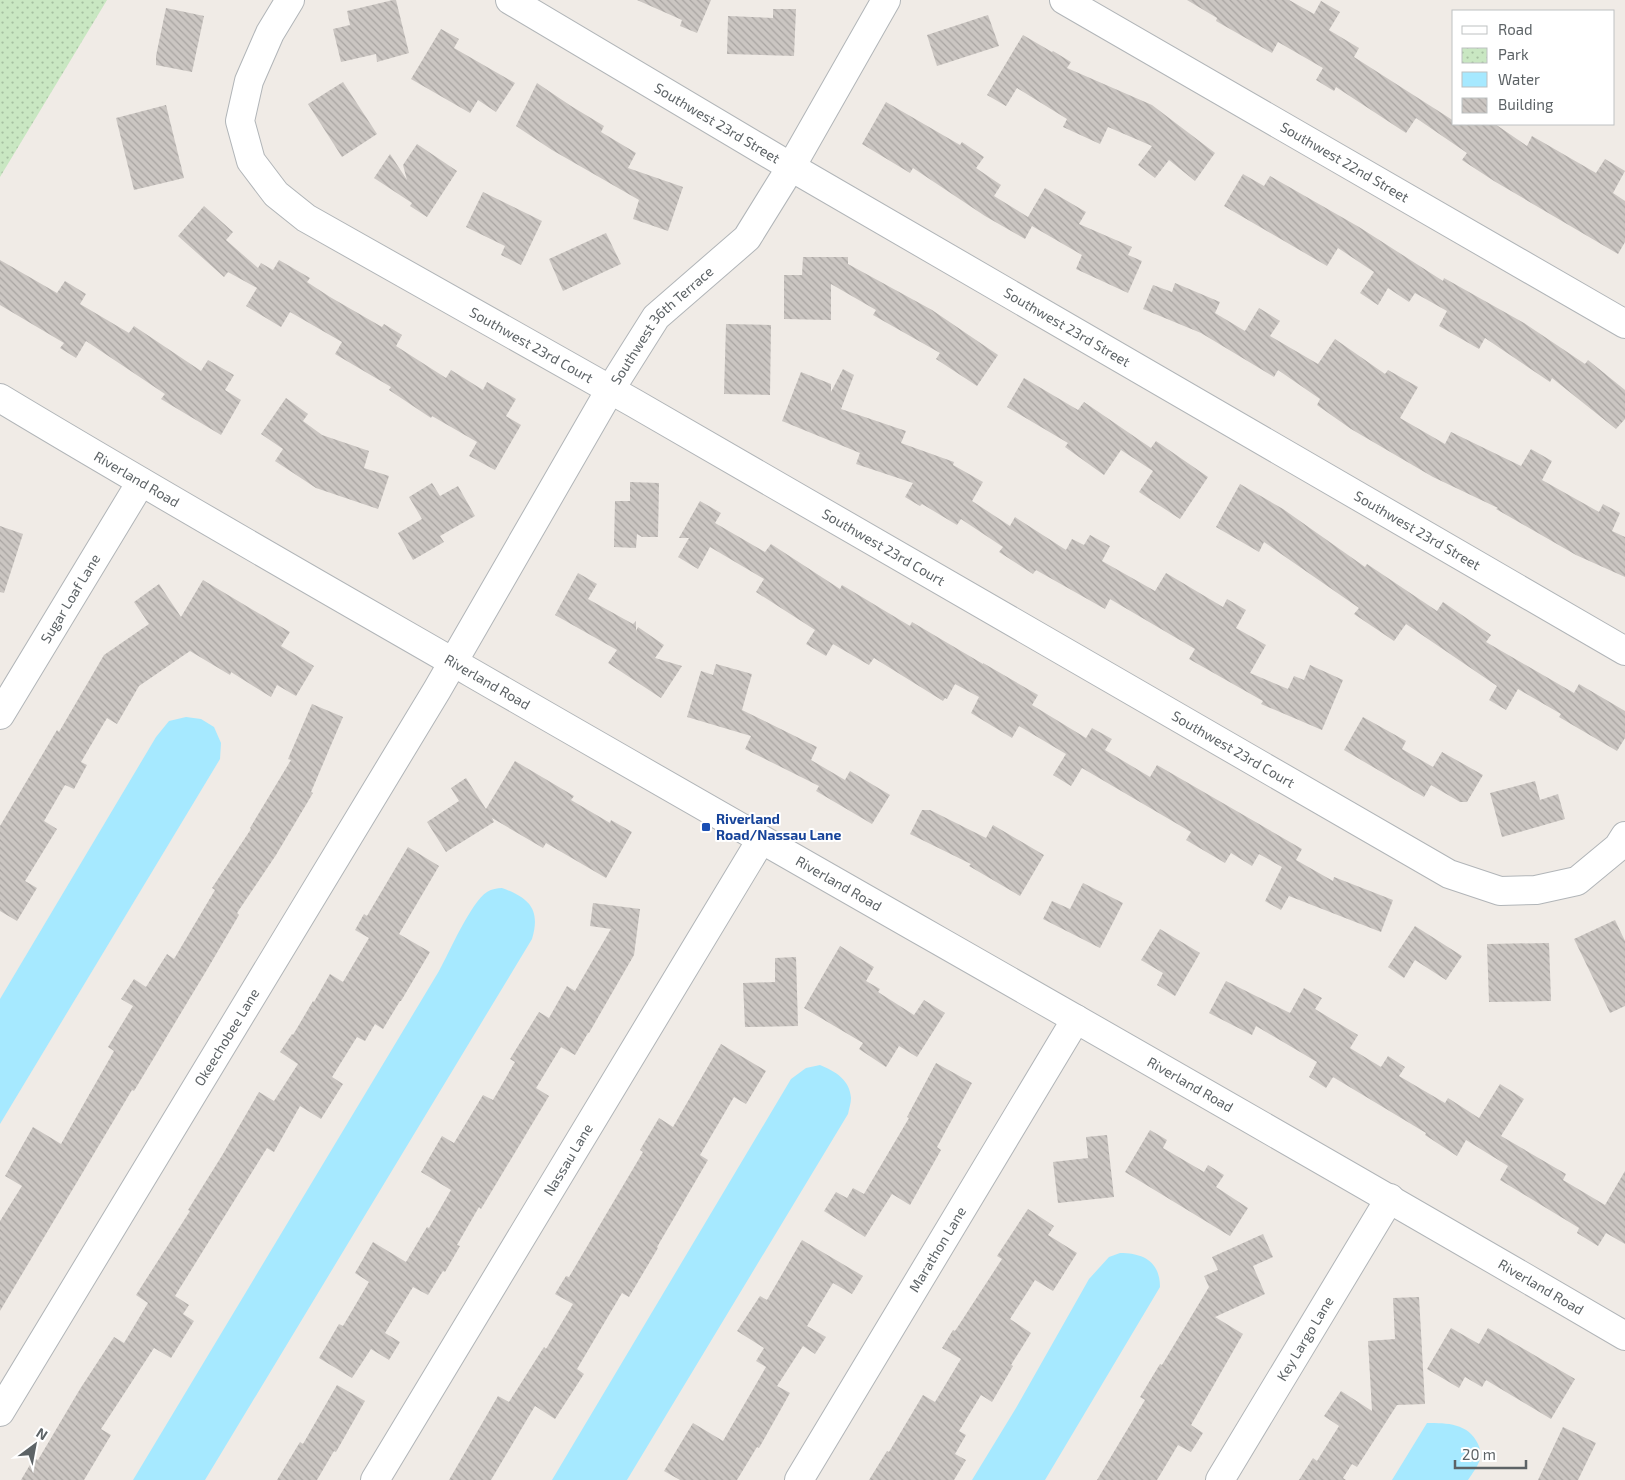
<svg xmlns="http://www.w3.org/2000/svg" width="1625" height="1480" font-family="'Exo 2',sans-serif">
	<defs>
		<pattern id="park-dots" width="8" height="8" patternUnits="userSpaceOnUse" patternTransform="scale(1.25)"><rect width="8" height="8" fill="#c9e7c2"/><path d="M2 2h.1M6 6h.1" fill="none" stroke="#a6bfa1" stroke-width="1.8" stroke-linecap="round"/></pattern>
		<pattern id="building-back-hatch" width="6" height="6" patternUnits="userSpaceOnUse" patternTransform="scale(1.25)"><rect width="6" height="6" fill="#cbc6c2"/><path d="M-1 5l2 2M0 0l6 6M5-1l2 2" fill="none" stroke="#a8a4a1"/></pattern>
	</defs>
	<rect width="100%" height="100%" fill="#f0ebe6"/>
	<path fill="url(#park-dots)" d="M0 0H107L0 177Z"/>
	<g fill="#a6e9ff">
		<path d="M186 717 201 719 214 727 221 743 220 759 0 1124V999L156 737 169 721Z"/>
		<path d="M502 888C529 898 541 909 532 939L205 1480H133L439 971C449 953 471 902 487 892 492 889 497 888 502 888Z"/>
		<path d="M820 1065C835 1071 850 1080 851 1098 851 1103 849 1109 848 1114L627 1480H552L791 1079 806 1068Z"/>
		<path d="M1120 1253C1144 1253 1160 1262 1160 1287L1045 1480H972L1016 1408 1089 1279 1109 1257Z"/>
		<path d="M1427 1423C1447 1423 1468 1423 1478 1444 1480 1448 1481 1454 1480 1459 1478 1466 1472 1474 1468 1480H1392Z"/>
	</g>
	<g fill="url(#building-back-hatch)">
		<path d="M393 0H396L409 53 377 62 376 54 341 62 333 29 350 25 347 11Z"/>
		<path d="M637 0H711L697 33 680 26 682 20Z"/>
		<path d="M1187 0H1289L1314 14 1321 1 1340 12 1329 30 1359 48 1354 57 1454 121V124H1495L1527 146 1532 136 1596 173 1605 159 1625 171 1613 193 1625 201V242L1618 254 1494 181 1462 160 1467 153 1416 118 1406 133 1336 87 1334 91 1316 80 1323 68 1278 42 1272 53 1216 21 1217 18Z"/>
		<path d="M166 8 204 16 192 72 156 65V56Z"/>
		<path d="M773 9H796L794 56 727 54 728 16 773 18Z"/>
		<path d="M988 15 999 46 937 66 927 35Z"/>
		<path d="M441 29 459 39 454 48 515 83 496 112 478 100 470 113 411 79Z"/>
		<path d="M1023 35 1052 52 1053 51 1071 62 1067 68 1152 105 1215 153 1195 181 1169 160 1155 178 1138 165 1152 146 1108 127 1100 144 1063 127 1067 119 1017 88 1006 106 987 95Z"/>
		<path d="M343 82 377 134 342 157 308 104Z"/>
		<path d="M537 83 571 106 604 126 601 132 636 153 628 168 683 187 668 231 633 219 639 200 552 150 516 126Z"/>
		<path d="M886 102 960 145 962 142 984 157 976 168 1001 185 994 196 1028 217 1045 188 1086 212 1079 224 1132 247 1128 255 1142 261 1128 293 1076 269 1082 255 1032 226 1025 239 985 216 913 168 910 173 862 144Z"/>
		<path d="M166 105 184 178 134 190 116 118Z"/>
		<path d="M417 144 457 171 427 217 410 206 412 203 374 178 390 154 407 180 403 165Z"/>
		<path d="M1243 174 1264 186 1270 176 1359 227 1443 281 1444 278 1524 323 1585 364 1588 360 1625 390V419L1616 429 1552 378 1550 382 1485 338 1479 349 1439 326 1447 311 1415 293 1409 302 1388 288 1378 305 1360 293 1374 272 1338 248 1327 266 1224 206Z"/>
		<path d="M483 192 542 221 521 265 501 255 505 246 466 227Z"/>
		<path d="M204 206 233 232 226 240 258 268 261 263 273 270 279 260 310 278 307 282 330 297 382 327 384 324 402 335 396 346 446 378 451 370 483 390 487 382 516 399 506 416 521 425 495 470 469 456 477 442 432 416 431 418 389 390 391 387 335 354 342 342 290 312 281 327 246 306 257 288 228 272 224 277 178 236Z"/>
		<path d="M606 233 621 264 563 291 549 259Z"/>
		<path d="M803 257H848V264L932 310 998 355 977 386 936 359 940 353 873 315 876 310 831 284V320L784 319V275H802Z"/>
		<path d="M0 260 57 293 65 281 86 294 80 304 129 333 134 326 201 371 208 360 234 375 225 390 241 400 221 435 161 399 165 394 86 341 76 358 60 348 64 343 0 305Z"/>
		<path d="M1175 283 1220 302 1215 313 1245 331 1259 308 1280 321 1270 336 1318 364 1335 339 1385 374 1388 370 1418 387 1400 418 1445 444 1451 432 1521 466 1531 449 1552 461 1542 480 1599 512 1603 504 1620 513 1612 531 1625 537V577L1576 555 1496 509 1498 508 1433 477 1351 429 1317 405 1320 399 1278 370 1274 377 1201 333 1143 309 1153 285 1172 292Z"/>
		<path d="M726 324 771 325 770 395 724 394Z"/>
		<path d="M843 369 854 375 841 409 906 431 901 443 954 462 953 465 983 482 972 501 1010 526 1015 517 1066 550 1072 539 1084 545 1090 535 1110 546 1102 561 1155 591 1166 573 1223 607 1227 599 1246 610 1236 628 1266 645 1250 673 1288 689 1294 676 1304 680 1310 665 1343 680 1322 730 1261 704 1263 701 1189 659 1195 649 1110 599 1105 609 1036 570 1033 574 999 552 1003 547 961 519 957 525 922 504 920 506 905 497 913 483 856 464 860 453 782 421 801 372 831 384V392Z"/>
		<path d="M1024 378 1078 410 1084 402 1151 448 1156 441 1208 477 1180 519 1139 492 1153 471 1121 450 1104 475 1065 447 1068 443 1007 407Z"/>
		<path d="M286 398 308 414 303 421 322 435 369 451 364 468 389 476 378 509 316 488 275 461 283 449 261 434Z"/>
		<path d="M630 482 659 483 658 537H642L637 534 636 548 614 547 615 501H630Z"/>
		<path d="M432 483 440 496 458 486 475 516 440 536 444 542 413 560 398 533 422 519 409 497Z"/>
		<path d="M1240 484 1283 509 1365 567 1367 564 1437 611 1443 602 1491 635 1486 642 1574 693 1579 684 1625 711V738L1617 751 1559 717 1561 714 1518 689 1506 710 1489 700 1497 686 1406 624 1394 641 1354 614 1359 608 1264 542 1259 552 1216 527Z"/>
		<path d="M700 501 721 513 715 523 765 552 771 544 840 589 842 585 910 626 912 622 983 664V663L1038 695 1032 705 1086 738 1092 728 1112 739 1105 750 1150 777 1157 765 1302 849 1296 860 1333 881 1334 877 1393 900 1381 932 1289 896 1281 910 1265 901 1282 867 1259 854 1252 866 1231 853 1225 863 1186 840 1191 832 1082 768 1071 786 1053 775 1066 754 1019 726 1012 738 971 713 979 697 955 684 947 699 945 698 943 701 874 658 869 665 833 644 826 656 806 644 815 630 756 592 764 579 710 547 698 569 678 557 689 538H679Z"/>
		<path d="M0 526 23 534 4 593 0 592Z"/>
		<path d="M578 573 597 584 588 599 633 624 636 621V631L638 627 664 645 655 658 682 666 661 698 608 663 617 650 555 615Z"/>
		<path d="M203 580 290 632 281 646 314 666 296 696 277 685 271 697 231 672 230 675 190 651 139 686 117 724 107 718 81 762 87 765 74 789 65 785 44 821 57 829 25 881 37 888 17 921 0 911V826L57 730 59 732 104 655 149 624 134 602 159 584 181 617Z"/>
		<path d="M716 664 752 674 742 710 817 747 811 760 845 780 850 771 890 795 872 824 816 791 819 786 745 749 751 736 687 717 701 671 713 675Z"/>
		<path d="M312 704 343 717 311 792 313 793 276 855 237 913 239 915 208 968 134 1091 132 1090 0 1311V1221L22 1186 5 1176 33 1127 61 1144 114 1051 108 1047 133 1006 121 999 134 979 146 987 167 954 174 959 215 890 212 888 251 829 250 828 291 760 288 759Z"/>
		<path d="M1363 717 1406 741 1402 749 1433 767 1442 752 1483 775 1467 802H1460L1431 785 1424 797 1344 750Z"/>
		<path d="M515 761 574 796 571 800 610 823 611 820 632 832 606 878 546 843 543 848 492 818 494 822 446 852 427 822 459 801 451 788 466 778 486 809Z"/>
		<path d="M1535 781 1540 800 1558 794 1565 819 1502 837 1490 793Z"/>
		<path d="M922 810H930L986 838 993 825 1044 855 1020 896 969 866 971 864 910 834Z"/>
		<path d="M408 847 439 866 399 934 430 952 401 1001H400L383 1029 375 1024 365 1041 357 1037 332 1077 343 1084 321 1119 300 1106 274 1152 267 1148 175 1296 189 1305 183 1314 194 1321 171 1358 154 1348 101 1429 111 1435 84 1480H21L34 1458 38 1460 80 1389 114 1337 124 1343 148 1303 136 1295 190 1211 188 1210 223 1154 259 1092 274 1101 298 1064 280 1052 292 1034 293 1035 313 1001 314 1002 330 974 343 982 369 938 355 930 364 914 367 916Z"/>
		<path d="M1083 883 1123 903 1100 948 1043 919 1052 901 1070 909Z"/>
		<path d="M593 903 640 909 634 955 589 1033H588L575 1055 561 1047 536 1088 549 1096 481 1209 479 1207 457 1245 460 1246 445 1272 443 1271 428 1295 413 1287 385 1333 400 1342 389 1360 371 1349 352 1378 319 1358 339 1324 343 1326 369 1282 355 1273 373 1242 406 1262 427 1227 429 1228 451 1190 421 1172 442 1136 454 1143 483 1095 493 1100 515 1062 510 1059 539 1012 549 1018 567 986 575 991 611 929 590 926Z"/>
		<path d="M1615 920 1625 941V1006L1610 1013 1574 939Z"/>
		<path d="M1415 926 1462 956 1446 980 1415 960 1404 978 1388 967Z"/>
		<path d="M1160 929 1200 953 1175 996 1157 985 1163 973 1141 960Z"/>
		<path d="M1549 943 1551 1001 1489 1002 1487 944Z"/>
		<path d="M840 946 874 967 866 981 880 989 878 992 914 1015 924 1000 945 1013 917 1057 899 1046 886 1067 859 1049 863 1043 804 1008Z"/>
		<path d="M796 957 798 1026 745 1027 743 983 775 982V958Z"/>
		<path d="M1226 981 1290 1013 1304 988 1322 998 1315 1009 1358 1035 1350 1048 1381 1067 1388 1056 1405 1067 1399 1076 1445 1103 1448 1098 1479 1118 1500 1084 1524 1099 1501 1136 1566 1174 1563 1180 1605 1205 1625 1171V1244L1606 1233 1598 1246 1577 1233 1579 1228 1500 1180 1508 1166 1466 1140 1457 1156 1425 1135 1426 1133 1333 1077 1326 1088 1309 1077 1317 1062 1256 1026 1252 1035 1209 1013Z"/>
		<path d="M721 1044 766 1071 746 1104 734 1097 700 1155 708 1160 657 1247 658 1248 629 1297 622 1293 577 1369 584 1374 555 1419 535 1406 491 1480H449L498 1396 509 1402 544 1347 546 1349 573 1304 555 1294 566 1276 569 1277 614 1201 643 1152 640 1150 659 1118 673 1127Z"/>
		<path d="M936 1063 972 1083 937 1147 941 1150 910 1205 892 1194 865 1237 824 1211 836 1192 847 1198 853 1188 864 1194 909 1118 907 1117Z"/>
		<path d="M1150 1130 1167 1140 1163 1148 1204 1172 1208 1165 1224 1175 1216 1187 1248 1208 1230 1236 1125 1172Z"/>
		<path d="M1107 1135 1114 1197 1058 1203 1053 1162 1088 1158 1086 1137Z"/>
		<path d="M1028 1209 1054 1226 1048 1235 1077 1253 1053 1291 1035 1280 1010 1319 1031 1333 1011 1365 1013 1366 992 1402 981 1395 959 1431 966 1435 955 1454 966 1460 954 1480H869L887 1451 889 1452 923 1395 935 1402 961 1359 942 1348 953 1330 955 1331 1002 1259 997 1256Z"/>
		<path d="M1263 1234 1273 1257 1253 1266 1265 1294 1215 1317 1243 1334 1191 1425 1203 1433 1191 1452 1178 1445 1157 1480H1097L1145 1400 1140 1397 1160 1364 1162 1365 1209 1287 1204 1276 1218 1270 1212 1257Z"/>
		<path d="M802 1240 863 1276 852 1294 833 1283 807 1326 826 1337 815 1354 803 1346 777 1386 790 1393 759 1448 757 1447 737 1480H680L664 1471 693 1423 723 1441 766 1367 756 1361 764 1348 737 1331 760 1296 767 1300Z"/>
		<path d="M1419 1297 1425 1404 1397 1405 1357 1467 1352 1464 1343 1478 1346 1480H1299L1313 1458 1317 1461 1339 1426 1324 1416 1341 1391 1372 1411 1368 1341 1395 1339 1393 1298Z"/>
		<path d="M1451 1328 1479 1344 1488 1328 1575 1379 1551 1419 1486 1380 1482 1387 1465 1377 1459 1388 1427 1369Z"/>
		<path d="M337 1385 365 1401 336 1452 334 1451 317 1480H277L300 1442 303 1444Z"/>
		<path d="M1563 1427 1596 1443 1578 1480H1538Z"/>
	</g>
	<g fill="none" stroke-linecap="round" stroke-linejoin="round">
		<g stroke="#b1b5b8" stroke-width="30">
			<g id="minor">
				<path id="s1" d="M290 0 270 33 249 81 240 121 251 161 276 194 306 218 634 403 1449 874 1500 891 1536 890 1577 881 1618 847 1625 836"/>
				<path id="s2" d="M510 0 791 167 1625 651"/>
				<path id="s3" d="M1064 0 1625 324"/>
				<path id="s4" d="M0 715 141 482"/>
				<path id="s5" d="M0 1412 437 690 610 390 656 317 747 238 791 167 886 0"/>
				<path id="s6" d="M375 1480 761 840"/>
				<path id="s7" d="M799 1480 1076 1019"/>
				<path id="s8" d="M1220 1480 1390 1198"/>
			</g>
		</g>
		<g stroke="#b1b5b8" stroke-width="30">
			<g id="tertiary">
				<path id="s9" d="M0 398C156 492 314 582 472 673 856 895 1243 1112 1625 1336"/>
			</g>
		</g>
		<use href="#minor" stroke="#fff" stroke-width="28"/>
		<use href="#tertiary" stroke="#fff" stroke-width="28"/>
	</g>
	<rect fill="#1a4fb4" stroke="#fff" stroke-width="2" x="701" y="822" width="10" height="10" rx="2.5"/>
	<g text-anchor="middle" stroke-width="4" stroke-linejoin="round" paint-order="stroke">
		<g font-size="14" fill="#5d6366" stroke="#fff">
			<text dy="5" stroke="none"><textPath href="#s2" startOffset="241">Southwest 23rd Street</textPath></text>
			<text dy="5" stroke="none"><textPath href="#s3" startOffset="324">Southwest 22nd Street</textPath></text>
			<text dy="5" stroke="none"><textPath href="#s5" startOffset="1274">Southwest 36th Terrace</textPath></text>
			<text dy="5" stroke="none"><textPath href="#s2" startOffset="646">Southwest 23rd Street</textPath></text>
			<text dy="5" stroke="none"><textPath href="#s1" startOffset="512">Southwest 23rd Court</textPath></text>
			<text dy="5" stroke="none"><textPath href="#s9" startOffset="159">Riverland Road</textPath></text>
			<text dy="5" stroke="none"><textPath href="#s2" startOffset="1051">Southwest 23rd Street</textPath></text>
			<text dy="5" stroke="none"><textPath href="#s1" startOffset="918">Southwest 23rd Court</textPath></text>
			<text dy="5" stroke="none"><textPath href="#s4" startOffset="136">Sugar Loaf Lane</textPath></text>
			<text dy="5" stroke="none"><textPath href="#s9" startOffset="564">Riverland Road</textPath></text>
			<text dy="5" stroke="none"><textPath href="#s1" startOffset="1322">Southwest 23rd Court</textPath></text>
			<text dy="5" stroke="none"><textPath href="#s9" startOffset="969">Riverland Road</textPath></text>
			<text dy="5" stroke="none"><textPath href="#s5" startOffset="438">Okeechobee Lane</textPath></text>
			<text dy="5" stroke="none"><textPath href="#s9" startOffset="1374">Riverland Road</textPath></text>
			<text dy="5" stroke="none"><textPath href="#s6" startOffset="374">Nassau Lane</textPath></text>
			<text dy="5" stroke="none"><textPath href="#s7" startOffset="269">Marathon Lane</textPath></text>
			<text dy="5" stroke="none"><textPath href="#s9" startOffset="1779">Riverland Road</textPath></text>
			<text dy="5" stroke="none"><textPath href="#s8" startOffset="165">Key Largo Lane</textPath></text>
		</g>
		<g font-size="14" font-weight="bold" fill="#164399" stroke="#fff" text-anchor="start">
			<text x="716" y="824">Riverland<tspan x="716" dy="16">Road/Nassau Lane</tspan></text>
		</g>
	</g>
	<rect x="1452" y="10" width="162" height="115" fill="#ffffff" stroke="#bec1c2"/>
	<rect x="1462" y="26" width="25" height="8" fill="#ffffff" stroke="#bec1c2"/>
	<text x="1498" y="35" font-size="15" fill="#5d6366">Road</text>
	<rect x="1462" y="48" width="25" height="15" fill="url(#park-dots)" stroke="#bec1c2"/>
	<text x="1498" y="60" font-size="15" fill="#5d6366">Park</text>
	<rect x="1462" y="72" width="25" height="15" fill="#a6e9ff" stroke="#bec1c2"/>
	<text x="1498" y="85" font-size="15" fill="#5d6366">Water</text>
	<rect x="1462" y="98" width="25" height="15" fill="url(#building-back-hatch)" stroke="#bec1c2"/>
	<text x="1498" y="110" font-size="15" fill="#5d6366">Building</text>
	<g transform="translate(35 1445) rotate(32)" stroke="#ffffff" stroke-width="4" paint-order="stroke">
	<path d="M0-4L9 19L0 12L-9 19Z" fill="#5d6366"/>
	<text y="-8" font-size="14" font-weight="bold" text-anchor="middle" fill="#5d6366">N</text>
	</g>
	<path d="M1455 1460v8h71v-8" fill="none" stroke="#5d6366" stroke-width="2.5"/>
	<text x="1462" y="1460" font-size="15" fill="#5d6366" stroke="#ffffff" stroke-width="4" paint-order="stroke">20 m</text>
</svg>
